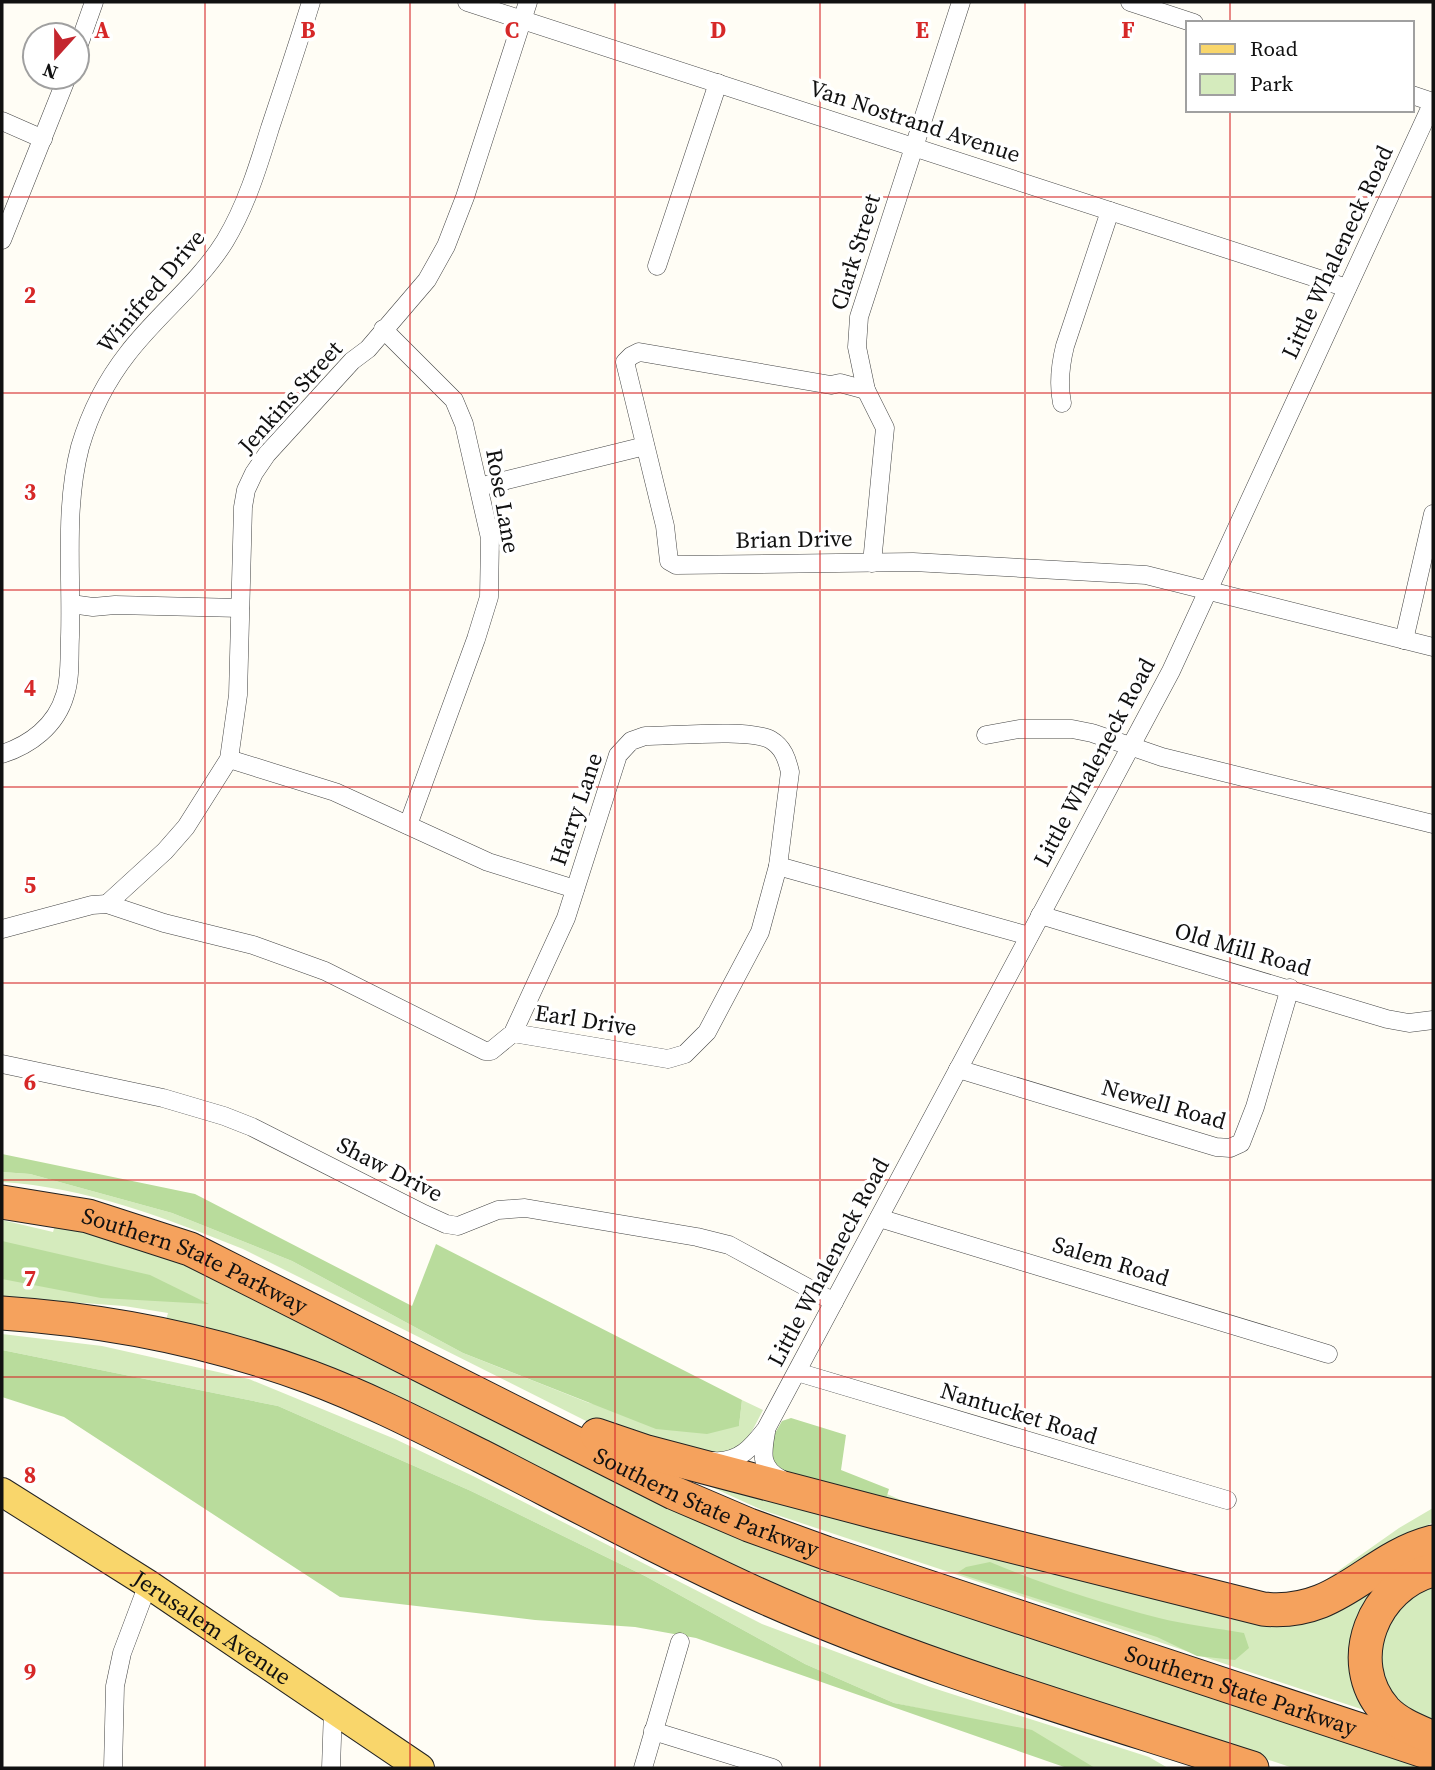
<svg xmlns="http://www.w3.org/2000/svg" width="1435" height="1770" font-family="'Source Serif 4',serif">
	<rect width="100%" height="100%" fill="#fffdf5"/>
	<g fill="#d5ebbd">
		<path d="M2 1172 30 1174 172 1213 292 1261 463 1353 589 1403 739 1426 742 1400 763 1410C750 1435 746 1448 716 1456L606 1431 243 1249C166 1218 85 1187 2 1182Z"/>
		<path d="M2 1220 53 1232 56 1222 142 1244 228 1285 566 1456 1425 1768H1293L915 1642 828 1610 166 1320 168 1313 124 1306 2 1297Z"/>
		<path d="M2 1334 102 1346 249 1379 395 1439 473 1476 762 1624 930 1687 1149 1757 1168 1768H1095L950 1715 894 1703 805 1664 645 1576 471 1491 278 1406 2 1350Z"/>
		<path d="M694 1479 1257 1615 1395 1576 1363 1606 1367 1711 762 1510Z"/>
		<path d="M887 1494 931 1513 1253 1596 1288 1594 1321 1583 1399 1528 1433 1508V1522L1329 1588 1303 1599 1278 1602 1251 1599 885 1502Z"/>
		<path d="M1433 1580V1732L1397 1709 1374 1649 1384 1614Z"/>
	</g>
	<g fill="#b9dc9c">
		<path d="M2 1154 195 1194 412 1306 436 1244 742 1400 739 1426 707 1434 656 1429 463 1353 292 1261 172 1213 30 1174 2 1172Z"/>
		<path d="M2 1241 150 1275 209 1304 101 1298 2 1279Z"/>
		<path d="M2 1350 278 1406 471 1491 645 1576 805 1664 894 1703 1032 1730 1095 1768H1067L696 1638 635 1627 535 1620 340 1597 64 1417 2 1397Z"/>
		<path d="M791 1418 846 1435 841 1470 889 1489 885 1502 780 1471 770 1462 766 1449 782 1421Z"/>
		<path d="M990 1562C1045 1585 1101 1603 1159 1618 1187 1625 1216 1628 1244 1633L1249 1648 1235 1660 1197 1656 1157 1637 957 1573 966 1567Z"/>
	</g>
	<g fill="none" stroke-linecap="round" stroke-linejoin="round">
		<g stroke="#444" stroke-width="19">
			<g id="street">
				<path d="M467 2 1347 288"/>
				<path d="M1130 2 1194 23"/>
				<path d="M77 50 94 2"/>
				<path d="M1412 95 1433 102"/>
				<path d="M2 121 43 139"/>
				<path d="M2 240 67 77"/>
				<path d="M657 266 718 83"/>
				<path d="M383 329 454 400 464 424 490 538 489 597 476 639 408 825"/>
				<path d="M866 390 840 383 831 385 639 352 631 356 625 362 665 526 669 561 676 565 913 562 1146 575 1433 647"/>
				<path d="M1062 403C1058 383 1060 366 1065 346L1110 211"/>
				<path d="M479 487 645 446"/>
				<path d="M872 563 885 428 866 390 857 347 859 317 961 2"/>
				<path d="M71 604 93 607 115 605 240 608"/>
				<path d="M1404 640 1433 514"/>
				<path d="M986 735 1019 729H1072L1092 733 1162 757 1433 824"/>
				<path d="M2 754C30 745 56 726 65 695 71 677 69 656 70 637 72 575 64 508 80 447 90 413 106 381 128 353 158 314 199 283 225 241 246 206 258 167 270 128 284 86 298 44 311 2"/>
				<path d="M229 759 335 792 488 862 575 889"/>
				<path d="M778 866 1029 936"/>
				<path d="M107 904 165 851 186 827 229 759 238 695 243 507 246 490 254 473 267 454 352 361 368 349 427 280 446 246 465 197 528 2"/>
				<path d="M1040 915 1387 1019 1409 1023 1433 1020"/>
				<path d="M2 929 92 905 107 904 164 923 253 945 325 971 485 1051H491L513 1033 668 1059 685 1054 707 1032 760 932 778 866 790 772C787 759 783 747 771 740 750 728 672 736 645 736L631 741 618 755 566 918 513 1033"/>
				<path d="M2 1064 163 1098 224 1116 252 1127 424 1214 446 1224 458 1226 498 1210 525 1208 697 1237 729 1245 834 1302"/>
				<path d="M958 1069 1216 1147 1230 1148 1241 1143 1255 1107 1290 988"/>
				<path d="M879 1218 1328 1354"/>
				<path d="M797 1372 1227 1500"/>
				<path d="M766 1432C762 1454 760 1468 781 1479"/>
				<path d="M713 1461C739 1463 752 1447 766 1429L1171 671 1433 102"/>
				<path d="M653 1731 773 1768"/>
				<path d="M113 1768 115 1686 122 1653 148 1584"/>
				<path d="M331 1768 333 1709"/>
				<path d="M643 1768 680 1642"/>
			</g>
		</g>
		<g stroke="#222" stroke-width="30">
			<g id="primary">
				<path id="s1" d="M2 1492 148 1584 420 1768"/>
			</g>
		</g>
		<g stroke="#222" stroke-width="35">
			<g id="highway">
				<path id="s2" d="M2 1202 88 1216 190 1249 674 1493 749 1525 826 1553 1433 1754"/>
				<path d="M2 1313C107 1320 210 1340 310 1377 369 1399 425 1428 481 1456 573 1503 664 1552 757 1594 917 1666 1086 1714 1252 1768"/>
				<path d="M597 1435 647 1452 875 1512 1263 1609C1339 1617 1367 1559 1433 1542"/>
				<path d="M1431 1737C1415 1730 1397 1723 1385 1710 1342 1661 1374 1585 1433 1570"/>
			</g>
		</g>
		<use href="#street" stroke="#fff" stroke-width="18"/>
		<use href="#primary" stroke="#f9d66b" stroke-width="28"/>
		<use href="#highway" stroke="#f5a25d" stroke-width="33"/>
	</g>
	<path fill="none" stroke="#d62828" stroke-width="2" stroke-opacity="0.55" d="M205 2V1768M410 2V1768M615 2V1768M820 2V1768M1025 2V1768M1230 2V23M1230 110V1768M2 197H1433M2 393H1433M2 590H1433M2 787H1433M2 983H1433M2 1180H1433M2 1377H1433M2 1573H1433"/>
	<g text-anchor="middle" stroke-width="7" stroke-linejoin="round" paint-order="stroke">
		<g font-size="23" fill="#111" stroke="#fff">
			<text transform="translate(915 121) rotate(18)" y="8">Van Nostrand Avenue</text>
			<text transform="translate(855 252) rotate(-73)" y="8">Clark Street</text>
			<text transform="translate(1337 252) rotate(-65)" y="8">Little Whaleneck Road</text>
			<text transform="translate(151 291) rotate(-50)" y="8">Winifred Drive</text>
			<text transform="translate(290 397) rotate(-48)" y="8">Jenkins Street</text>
			<text transform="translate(503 501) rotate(80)" y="8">Rose Lane</text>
			<text transform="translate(794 539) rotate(-1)" y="8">Brian Drive</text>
			<text transform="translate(1094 762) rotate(-62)" y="8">Little Whaleneck Road</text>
			<text transform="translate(576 809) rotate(-71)" y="8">Harry Lane</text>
			<text transform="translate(1243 949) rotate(16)" y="8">Old Mill Road</text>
			<text transform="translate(586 1020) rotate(9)" y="8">Earl Drive</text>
			<text transform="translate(1164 1104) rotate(16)" y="8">Newell Road</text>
			<text transform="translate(390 1169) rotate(27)" y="8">Shaw Drive</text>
			<text transform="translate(1111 1261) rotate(17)" y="8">Salem Road</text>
			<text transform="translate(828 1262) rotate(-62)" y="8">Little Whaleneck Road</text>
			<text dy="8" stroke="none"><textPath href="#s2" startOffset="203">Southern State Parkway</textPath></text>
			<text transform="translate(1019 1413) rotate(17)" y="8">Nantucket Road</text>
			<text dy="8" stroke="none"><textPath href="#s2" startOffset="770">Southern State Parkway</textPath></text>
			<text dy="8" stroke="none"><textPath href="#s1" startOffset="250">Jerusalem Avenue</textPath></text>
			<text dy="8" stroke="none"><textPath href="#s2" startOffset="1337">Southern State Parkway</textPath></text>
		</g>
	</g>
	<g font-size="23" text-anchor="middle" font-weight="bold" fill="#d62828" stroke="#fff" stroke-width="7" stroke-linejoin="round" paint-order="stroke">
		<text x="102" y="38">A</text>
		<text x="308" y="38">B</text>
		<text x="512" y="38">C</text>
		<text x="718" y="38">D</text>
		<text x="922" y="38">E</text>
		<text x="1128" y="38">F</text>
		<text x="30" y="303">2</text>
		<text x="30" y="500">3</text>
		<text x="30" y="696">4</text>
		<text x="30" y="893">5</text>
		<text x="30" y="1090">6</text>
		<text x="30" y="1286">7</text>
		<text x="30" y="1483">8</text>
		<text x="30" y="1680">9</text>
	</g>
	<rect width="1435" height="1770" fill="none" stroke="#111111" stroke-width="7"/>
	<rect x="1186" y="21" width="228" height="91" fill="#ffffff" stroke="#a0a0a0" stroke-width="2"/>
	<rect x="1200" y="44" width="35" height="10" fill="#f9d66b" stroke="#a0a0a0" stroke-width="2"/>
	<text x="1250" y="56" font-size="21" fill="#111111">Road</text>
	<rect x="1200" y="74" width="35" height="21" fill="#d5ebbd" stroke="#a0a0a0" stroke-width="2"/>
	<text x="1250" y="91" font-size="21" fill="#111111">Park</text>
	<g transform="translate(56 56) rotate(201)"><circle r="33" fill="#ffffff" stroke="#a0a0a0" stroke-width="2"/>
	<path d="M0-5L12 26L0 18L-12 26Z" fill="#c4262e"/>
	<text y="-10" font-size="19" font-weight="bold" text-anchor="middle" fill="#111111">N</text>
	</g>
</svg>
